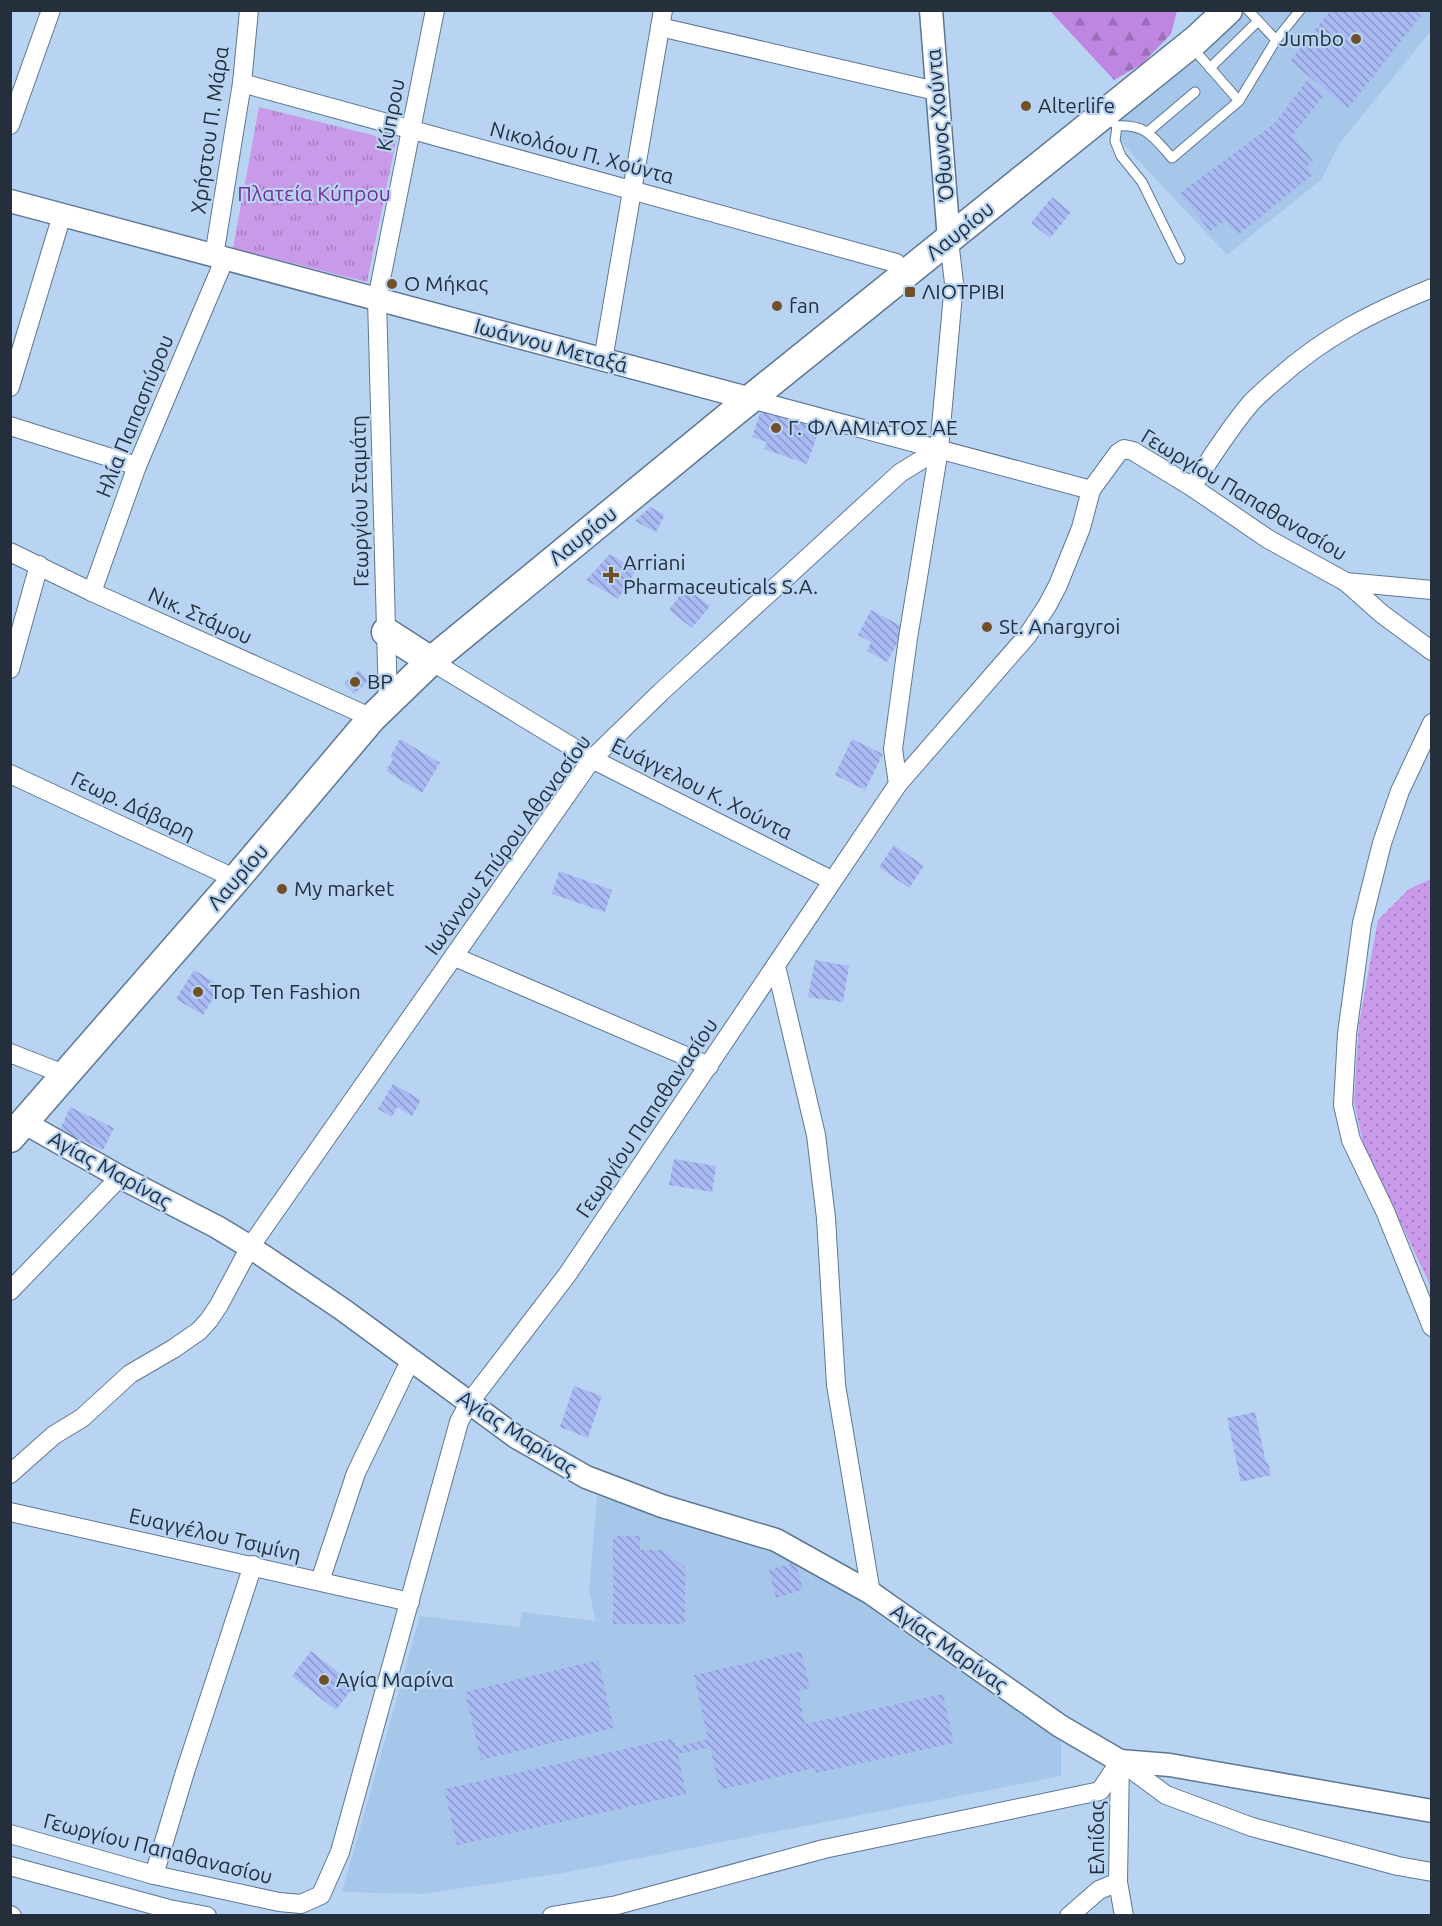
<svg xmlns="http://www.w3.org/2000/svg" width="1442" height="1926" font-family="Ubuntu,sans-serif">
	<defs>
		<pattern id="grass-dots" width="8" height="8" patternUnits="userSpaceOnUse" patternTransform="scale(1.5)"><rect width="8" height="8" fill="#ca9aea"/><path d="M2 2h.1M6 6h.1" fill="none" stroke="#a47ebf" stroke-width="1.8" stroke-linecap="round"/></pattern>
		<pattern id="forest-firs" width="22" height="20" patternUnits="userSpaceOnUse" patternTransform="scale(1.5)"><rect width="22" height="20" fill="#be86e1"/><path d="M5 1l3.5 6h-7zM16 11l3.5 6h-7z" fill="#9a6eb8"/></pattern>
		<pattern id="park-tufts" width="24" height="20" patternUnits="userSpaceOnUse" patternTransform="scale(1.5)"><rect width="24" height="20" fill="#ca9aea"/><path d="M3 7l-1-3M5 7V3M7 7l1-3M15 17l-1-3M17 17v-4M19 17l1-3" fill="none" stroke="#a47ebf"/></pattern>
		<pattern id="building-back-hatch" width="6" height="6" patternUnits="userSpaceOnUse" patternTransform="scale(1.5)"><rect width="6" height="6" fill="#a9baf4"/><path d="M-1 5l2 2M0 0l6 6M5-1l2 2" fill="none" stroke="#8998c7"/></pattern>
	</defs>
	<rect width="100%" height="100%" fill="#b9d4f3"/>
	<g fill="#a7c7ea">
		<path d="M1247 11H1431V31L1340 143 1321 180 1227 255 1106 126 1211 43Z"/>
		<path d="M597 1496 773 1548 829 1580 938 1652 1061 1741V1776L563 1873 422 1894 342 1892 420 1616 519 1627 522 1612 596 1621 589 1591Z"/>
	</g>
	<path fill="url(#grass-dots)" d="M1431 879V1287L1363 1143 1354 1101 1359 1023 1378 920 1409 889Z"/>
	<path fill="url(#forest-firs)" d="M1050 11H1177L1171 34 1142 64 1114 80Z"/>
	<path fill="url(#park-tufts)" d="M259 107 396 141 367 282 233 248Z"/>
	<g fill="url(#building-back-hatch)">
		<path d="M1331 10H1414L1421 16 1348 108 1290 61Z"/>
		<path d="M1307 80 1324 95 1292 136 1313 161 1306 167 1312 175 1238 235 1226 220 1210 231 1180 193 1275 123Z"/>
		<path d="M1052 197 1071 212 1050 238 1031 223Z"/>
		<path d="M762 407 820 427 807 464 764 449 767 442 752 437Z"/>
		<path d="M650 507 665 515 656 532 635 521Z"/>
		<path d="M610 554 636 570 618 599 586 580Z"/>
		<path d="M686 587 710 606 692 628 669 610Z"/>
		<path d="M871 610 905 628 887 662 867 651 871 642 858 635Z"/>
		<path d="M359 670 368 681 354 694 344 683Z"/>
		<path d="M400 739 440 763 422 793 386 771 393 759 390 757Z"/>
		<path d="M852 739 883 754 865 790 835 775Z"/>
		<path d="M894 845 924 866 909 888 879 867Z"/>
		<path d="M559 871 612 890 605 912 552 894Z"/>
		<path d="M815 960 849 966 843 1002 808 997Z"/>
		<path d="M194 970 221 986 203 1015 176 999Z"/>
		<path d="M393 1084 421 1100 412 1116 397 1107 392 1117 378 1109Z"/>
		<path d="M70 1107 114 1128 103 1150 60 1130Z"/>
		<path d="M674 1159 716 1166 712 1192 669 1185Z"/>
		<path d="M574 1386 602 1396 588 1438 560 1427Z"/>
		<path d="M1255 1412 1266 1462H1268L1271 1475 1241 1482 1227 1418Z"/>
		<path d="M613 1536H640V1550H663L685 1567V1624H613Z"/>
		<path d="M795 1562 803 1590 776 1598 769 1570Z"/>
		<path d="M311 1651 355 1685 336 1710 292 1676Z"/>
		<path d="M801 1651 810 1688 798 1691 805 1724 943 1694 954 1743 816 1773 815 1768 720 1790 710 1747 678 1754 686 1794 457 1845 444 1789 674 1738 676 1747 708 1739 694 1675Z"/>
		<path d="M598 1660 614 1728 481 1760 465 1692Z"/>
	</g>
	<g fill="none" stroke-linecap="round" stroke-linejoin="round">
		<g stroke="#5e7793" stroke-width="11">
			<g id="service">
				<path d="M1248 10 1276 40"/>
				<path d="M1191 46 1239 101"/>
				<path d="M1210 68 1258 21"/>
				<path d="M1107 116 1117 126C1147 124 1154 138 1172 158L1239 101 1276 40 1300 10"/>
				<path d="M1117 126 1115 141 1121 156 1142 182 1180 259"/>
				<path d="M1149 131 1195 92"/>
			</g>
		</g>
		<g stroke="#5e7793" stroke-width="20">
			<g id="minor">
				<path d="M660 27 936 91"/>
				<path d="M242 83 896 263 904 275"/>
				<path d="M10 125 51 10"/>
				<path d="M214 256 242 83 249 10"/>
				<path d="M603 360 663 10"/>
				<path d="M10 387 62 215"/>
				<path d="M751 399 1091 490"/>
				<path d="M10 426 137 466"/>
				<path d="M1192 487C1210 459 1228 430 1250 404 1258 395 1268 387 1277 379 1325 336 1373 312 1432 288"/>
				<path d="M10 552 92 592 372 718"/>
				<path d="M1346 582 1382 614 1432 651"/>
				<path d="M92 592 137 466 225 258"/>
				<path d="M431 661 592 759 831 880"/>
				<path d="M10 669 39 565"/>
				<path d="M388 701 377 299 435 10"/>
				<path d="M1432 723 1400 791 1382 843 1362 923 1347 1034 1343 1105 1351 1140 1385 1211 1432 1327"/>
				<path d="M10 774 236 879"/>
				<path d="M898 784 893 749 908 638 939 449 954 283 949 240"/>
				<path d="M455 957 709 1066"/>
				<path d="M776 966 816 1135 826 1218 836 1385 871 1593"/>
				<path d="M10 1053 66 1075"/>
				<path d="M10 1291 120 1177"/>
				<path d="M10 1474 54 1435 82 1418 130 1374 173 1349 199 1331 209 1320 219 1305 250 1247 592 759 661 692 900 473 939 449"/>
				<path d="M10 1512 410 1602"/>
				<path d="M320 1581 356 1473 411 1359"/>
				<path d="M1120 1761 1166 1795 1252 1827 1398 1866 1432 1872"/>
				<path d="M1120 1761 1118 1882 1124 1916"/>
				<path d="M10 1834 154 1875 279 1902 301 1904 321 1895 340 1852 459 1422 469 1403 567 1275 898 784 1027 636 1047 606 1058 585 1081 528 1091 490 1118 453 1124 449 1133 451 1192 487 1268 539 1346 582 1432 590"/>
				<path d="M10 1866 169 1909 207 1916"/>
				<path d="M154 1875 185 1772 253 1565"/>
				<path d="M10 1915 12 1916"/>
				<path d="M552 1916 617 1905 824 1849 1100 1791 1120 1761"/>
				<path d="M1069 1916 1099 1890 1118 1882"/>
			</g>
		</g>
		<g stroke="#5e7793" stroke-width="25">
			<g id="tertiary">
				<path d="M931 10 949 240"/>
				<path d="M10 201 751 399"/>
				<path d="M25 1123 120 1177 217 1227 250 1247 342 1309 516 1437 586 1477 662 1506 776 1540 871 1593 1060 1726 1120 1761 1170 1765 1432 1811"/>
			</g>
		</g>
		<g stroke="#5e7793" stroke-width="31">
			<g id="primary">
				<path d="M386 632 431 661"/>
				<path d="M10 1138 236 879 372 718 431 661 733 413 1197 39 1228 10"/>
			</g>
		</g>
		<use href="#service" stroke="#fff" stroke-width="9"/>
		<use href="#minor" stroke="#fff" stroke-width="18"/>
		<use href="#tertiary" stroke="#fff" stroke-width="22"/>
		<use href="#primary" stroke="#fff" stroke-width="28"/>
	</g>
	<g fill="#715027" stroke="#b9d4f3" stroke-width="2">
		<circle cx="1356" cy="39" r="6"/>
		<circle cx="1026" cy="106" r="6"/>
		<circle cx="392" cy="284" r="6"/>
		<rect x="904" y="286" width="12" height="12" rx="3"/>
		<circle cx="777" cy="306" r="6"/>
		<circle cx="776" cy="428" r="6"/>
		<path d="M608 566h6v6h6v6h-6v6h-6v-6h-6v-6h6z"/>
		<circle cx="987" cy="627" r="6"/>
		<circle cx="355" cy="682" r="6"/>
		<circle cx="282" cy="889" r="6"/>
		<circle cx="198" cy="992" r="6"/>
		<circle cx="324" cy="1680" r="6"/>
	</g>
	<g text-anchor="middle" stroke-width="4.5" stroke-linejoin="round" paint-order="stroke">
		<g font-size="21" fill="#242f3b" stroke="#b9d4f3" text-anchor="start">
			<text x="1344" y="46" text-anchor="end">Jumbo</text>
			<text x="1038" y="113">Alterlife</text>
			<text x="404" y="291">Ο Μήκας</text>
			<text x="922" y="299">ΛΙΟΤΡΙΒΙ</text>
			<text x="789" y="313">fan</text>
			<text x="788" y="435">Γ. ΦΛΑΜΙΑΤΟΣ ΑΕ</text>
			<text x="623" y="570">Arriani<tspan x="623" dy="24">Pharmaceuticals S.A.</tspan></text>
			<text x="999" y="634">St. Anargyroi</text>
			<text x="367" y="689">BP</text>
			<text x="294" y="896">My market</text>
			<text x="210" y="999">Top Ten Fashion</text>
			<text x="336" y="1687">Αγία Μαρίνα</text>
		</g>
		<g font-size="21" fill="#242f3b" stroke="#b9d4f3">
			<text transform="translate(391 115) rotate(-79)" y="7">Κύπρου</text>
			<text transform="translate(940 125) rotate(-95)" y="7">Όθωνος Χούντα</text>
			<text transform="translate(210 130) rotate(-82)" y="7">Χρήστου Π. Μάρα</text>
			<text transform="translate(582 153) rotate(15)" y="7">Νικολάου Π. Χούντα</text>
			<text transform="translate(960 231) rotate(-39)" y="7">Λαυρίου</text>
			<text transform="translate(551 346) rotate(15)" y="7">Ιωάννου Μεταξά</text>
			<text transform="translate(135 416) rotate(-68)" y="7">Ηλία Παπασπύρου</text>
			<text transform="translate(1244 495) rotate(31)" y="7">Γεωργίου Παπαθανασίου</text>
			<text transform="translate(360 501) rotate(-91)" y="7">Γεωργίου Σταμάτη</text>
			<text transform="translate(583 536) rotate(-39)" y="7">Λαυρίου</text>
			<text transform="translate(200 616) rotate(24)" y="7">Νικ. Στάμου</text>
			<text transform="translate(702 789) rotate(27)" y="7">Ευάγγελου Κ. Χούντα</text>
			<text transform="translate(133 806) rotate(25)" y="7">Γεωρ. Δάβαρη</text>
			<text transform="translate(508 845) rotate(-54)" y="7">Ιωάννου Σπύρου Αθανασίου</text>
			<text transform="translate(238 877) rotate(-49)" y="7">Λαυρίου</text>
			<text transform="translate(647 1118) rotate(-56)" y="7">Γεωργίου Παπαθανασίου</text>
			<text transform="translate(110 1170) rotate(29)" y="7">Αγίας Μαρίνας</text>
			<text transform="translate(517 1433) rotate(33)" y="7">Αγίας Μαρίνας</text>
			<text transform="translate(215 1535) rotate(13)" y="7">Ευαγγέλου Τσιμίνη</text>
			<text transform="translate(949 1648) rotate(35)" y="7">Αγίας Μαρίνας</text>
			<text transform="translate(1097 1838) rotate(-90)" y="7">Ελπίδας</text>
			<text transform="translate(158 1849) rotate(14)" y="7">Γεωργίου Παπαθανασίου</text>
		</g>
		<g font-size="21" fill="#732e99" stroke="#b9d4f3">
			<text x="314" y="201">Πλατεία Κύπρου</text>
		</g>
	</g>
	<rect width="1442" height="1926" fill="none" stroke="#242f3b" stroke-width="24"/>
</svg>
